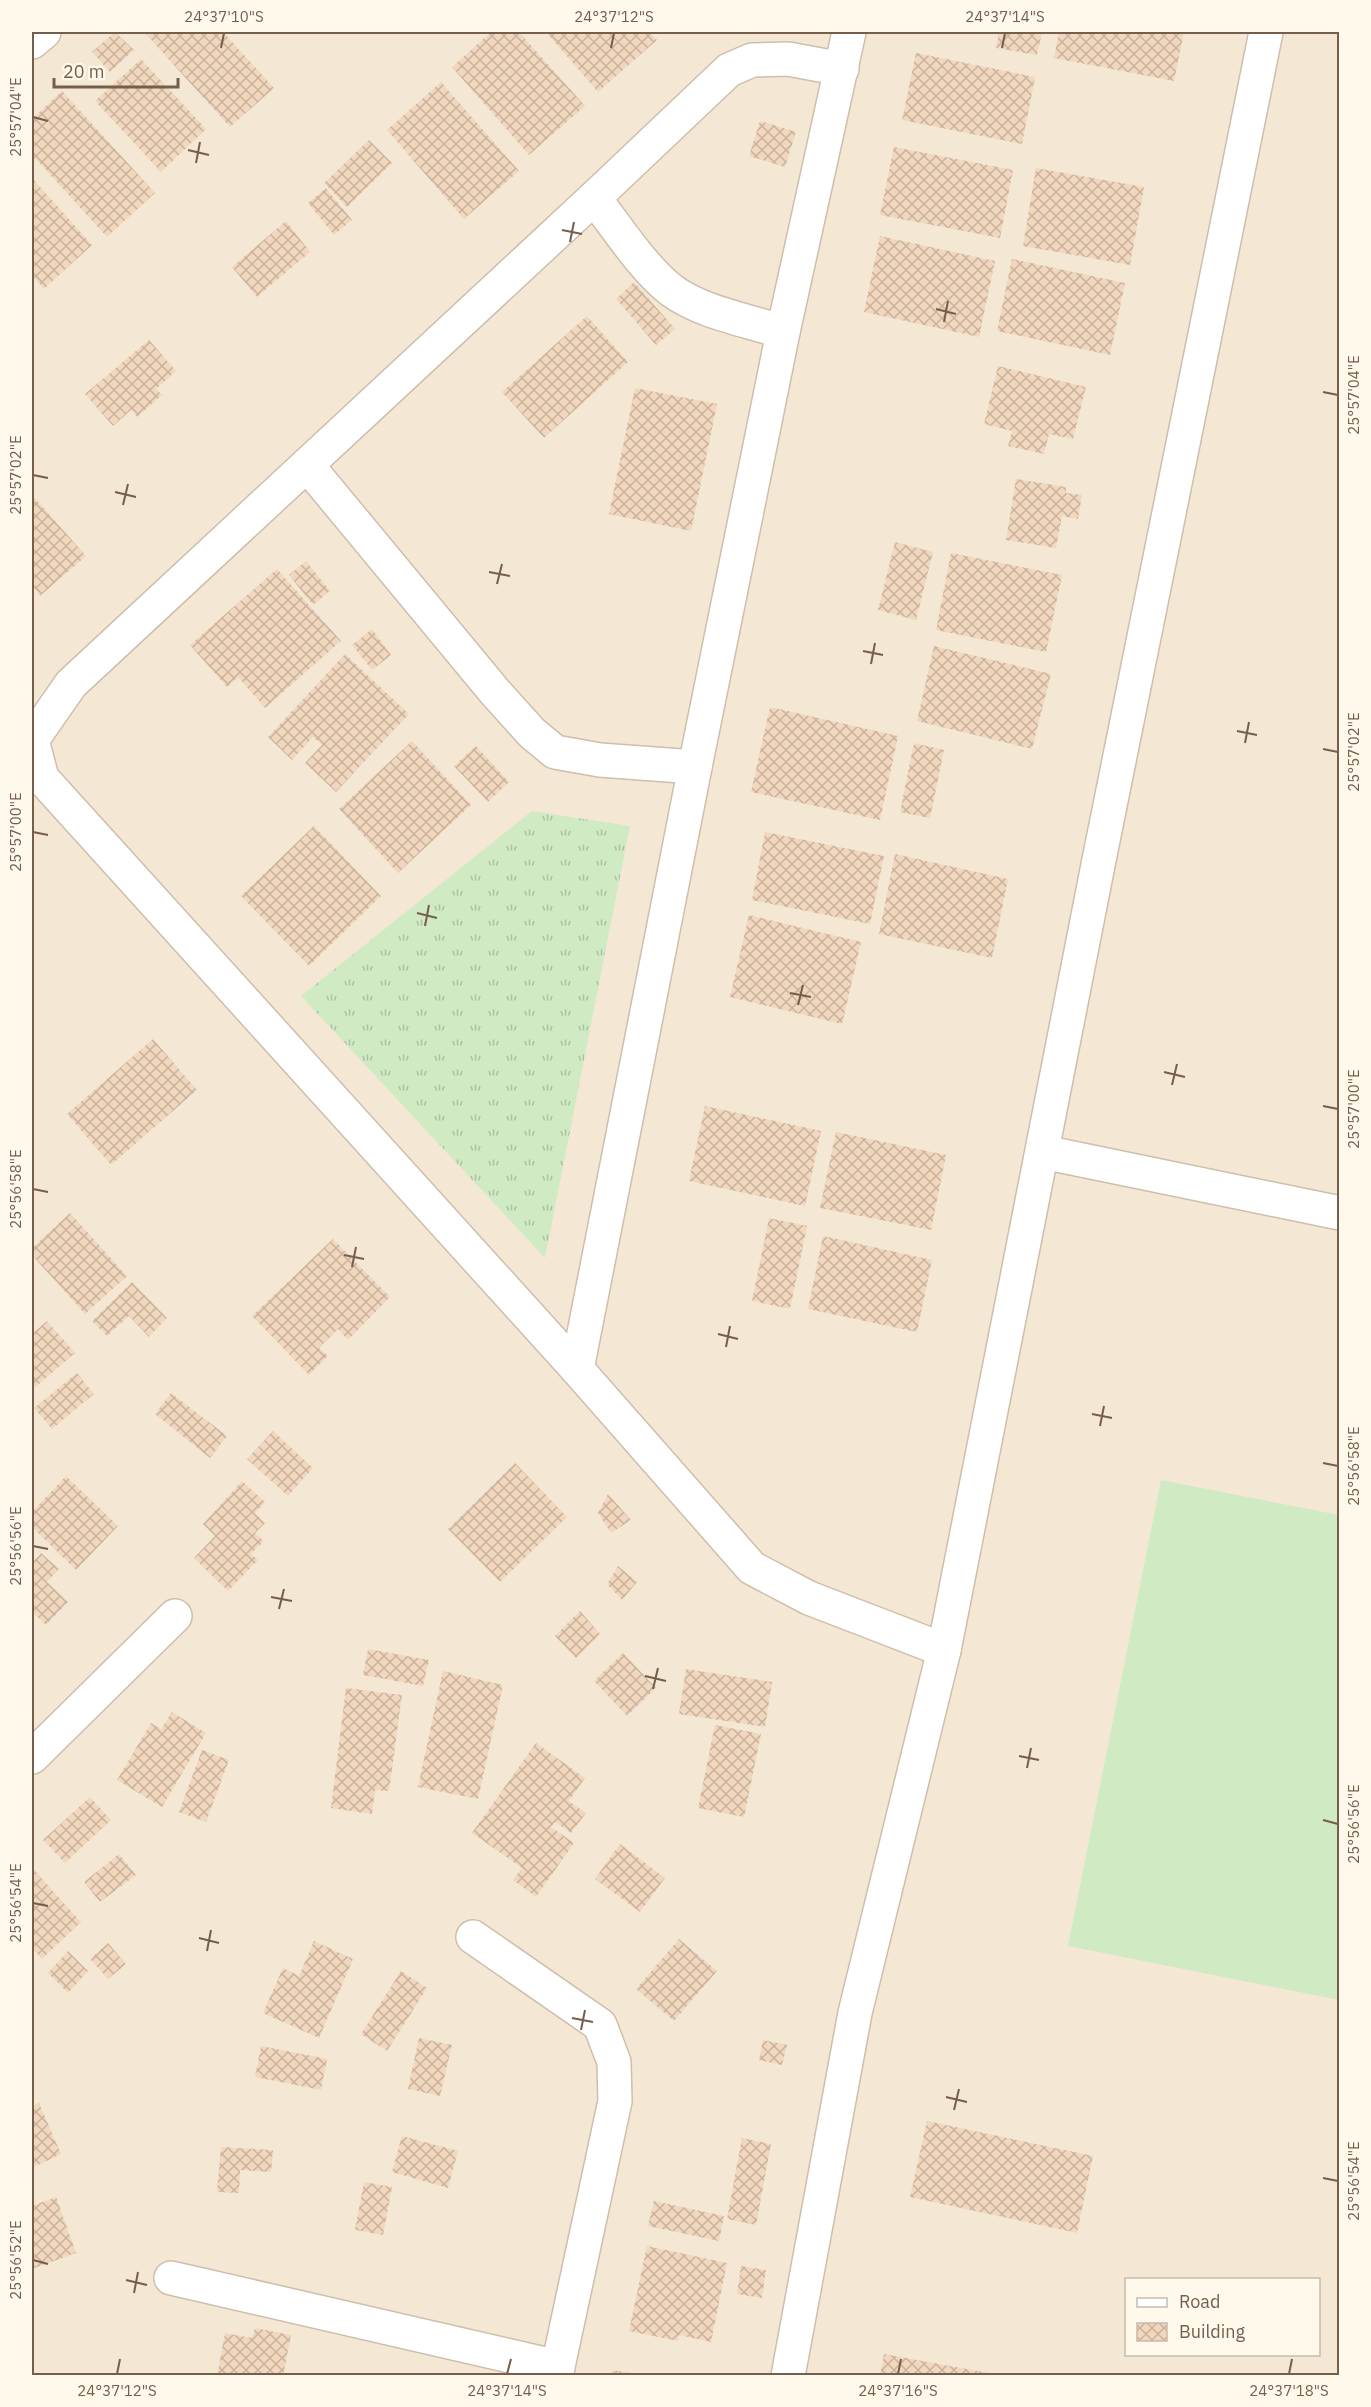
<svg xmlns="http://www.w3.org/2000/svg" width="1371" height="2407" font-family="'IBM Plex Sans',sans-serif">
	<defs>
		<pattern id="grass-tufts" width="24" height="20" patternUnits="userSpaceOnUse" patternTransform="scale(1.5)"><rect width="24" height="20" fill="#d0eac4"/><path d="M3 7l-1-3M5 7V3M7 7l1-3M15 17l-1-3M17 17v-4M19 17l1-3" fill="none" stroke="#adc1a1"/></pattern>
		<pattern id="building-cross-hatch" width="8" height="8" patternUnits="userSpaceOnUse" patternTransform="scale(1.5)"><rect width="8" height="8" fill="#f1d7be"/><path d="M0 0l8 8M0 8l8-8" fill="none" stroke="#c8b29c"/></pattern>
	</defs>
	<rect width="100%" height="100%" fill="#fcf5e6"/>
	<path fill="#f4e8d4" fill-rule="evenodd" d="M32 32H1339V2375L32 2376ZM1126 2280H1318V2354H1126Z"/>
	<path fill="url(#grass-tufts)" d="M532 811 630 826 545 1258 301 996Z"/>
	<path fill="#d0eac4" d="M1161 1480 1339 1515V2000L1068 1946Z"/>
	<g fill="url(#building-cross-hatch)">
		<path d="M115 32 134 50 110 72 92 52Z"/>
		<path d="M144 32H223L274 88 230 127Z"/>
		<path d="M491 32H519L585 106 529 155 452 67Z"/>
		<path d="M546 32H649L657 40 598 92Z"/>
		<path d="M999 32H1042L1037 55 996 48Z"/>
		<path d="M1059 32H1184L1174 81 1054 58Z"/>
		<path d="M916 53 1035 77 1022 144 902 120Z"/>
		<path d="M141 59 206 129 161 172 95 101Z"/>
		<path d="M441 82 519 171 464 219 387 130Z"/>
		<path d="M62 91 155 193 107 237 35 158 32 161V119Z"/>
		<path d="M760 121 796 132 785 167 749 156Z"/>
		<path d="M369 140 392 163 347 207 324 183Z"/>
		<path d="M894 147 1013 170 1000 238 880 215Z"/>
		<path d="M1036 168 1144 187 1130 265 1023 246Z"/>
		<path d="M32 178 92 245 44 289 32 275Z"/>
		<path d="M326 188 352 220 334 235 308 203Z"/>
		<path d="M286 221 310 252 257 297 232 267Z"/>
		<path d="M880 236 995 261 979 337 864 312Z"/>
		<path d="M1012 259 1125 283 1110 355 997 331Z"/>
		<path d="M634 282 675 329 656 345 616 299Z"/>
		<path d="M587 316 628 362 544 438 502 392Z"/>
		<path d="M149 340 176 371 156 389 162 395 137 417 131 410 113 426 85 394Z"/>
		<path d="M998 366 1086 387 1073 439 1049 434 1044 454 1008 446 1012 431 984 424Z"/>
		<path d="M635 388 717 404 691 531 609 514Z"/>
		<path d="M1016 479 1066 487V493L1082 495 1078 519 1062 516 1056 548 1006 540Z"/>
		<path d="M33 496 86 556 40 596 32 585V498Z"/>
		<path d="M895 542 933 552 916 620 878 610Z"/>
		<path d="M951 553 1062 575 1046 652 936 630Z"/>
		<path d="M306 561 330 591 313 605 289 575Z"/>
		<path d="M277 569 341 641 265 708 238 677 227 687 190 645Z"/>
		<path d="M372 629 391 655 372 670 352 645Z"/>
		<path d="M934 646 1051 674 1032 749 917 721Z"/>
		<path d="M345 654 409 714 336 792 305 763 322 745 313 737 292 760 268 737Z"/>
		<path d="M770 707 898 736 880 820 751 792Z"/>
		<path d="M412 741 471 805 398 873 339 809Z"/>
		<path d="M914 743 944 750 930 818 900 812Z"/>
		<path d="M476 746 509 782 488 802 454 766Z"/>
		<path d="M314 826 381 896 309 966 241 896Z"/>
		<path d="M765 832 884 856 870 924 752 900Z"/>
		<path d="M895 854 1008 879 992 958 879 934Z"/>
		<path d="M749 915 861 942 842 1024 730 997Z"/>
		<path d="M153 1039 197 1090 111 1165 67 1114Z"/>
		<path d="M705 1106 821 1131 805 1206 689 1181Z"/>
		<path d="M836 1132 946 1155 931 1230 820 1208Z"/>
		<path d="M70 1213 127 1276 85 1314 32 1255V1248Z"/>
		<path d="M769 1218 807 1226 790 1309 752 1301Z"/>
		<path d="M823 1236 932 1260 917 1332 808 1309Z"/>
		<path d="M333 1239 390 1297 348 1340 338 1329 319 1348 328 1356 309 1375 252 1316Z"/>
		<path d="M132 1282 167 1318 149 1337 129 1316 107 1336 92 1321Z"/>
		<path d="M47 1321 75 1353 32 1390V1334Z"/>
		<path d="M77 1373 94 1394 52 1429 34 1408Z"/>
		<path d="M171 1393 227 1436 210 1458 155 1414Z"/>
		<path d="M273 1431 313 1468 288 1496 247 1459Z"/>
		<path d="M515 1463 567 1517 500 1582 448 1529Z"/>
		<path d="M66 1476 118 1526 76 1570 32 1527V1512Z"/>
		<path d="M242 1481 265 1502 255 1513 265 1523 255 1533 264 1541 251 1554 258 1560 228 1591 194 1558 215 1536 203 1524Z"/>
		<path d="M608 1494 631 1520 611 1533 598 1513Z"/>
		<path d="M41 1553 59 1569 47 1582 68 1602 46 1625 32 1612V1563Z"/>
		<path d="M618 1566 637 1582 622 1600 607 1584Z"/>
		<path d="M580 1611 600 1634 576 1658 555 1636Z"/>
		<path d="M368 1649 429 1660 423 1686 363 1675Z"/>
		<path d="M623 1653 656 1688 627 1716 594 1681Z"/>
		<path d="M686 1669 772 1682 765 1727 679 1714Z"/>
		<path d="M443 1671 503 1685 478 1799 418 1787Z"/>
		<path d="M346 1688 402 1695 389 1791 375 1790 372 1814 331 1808Z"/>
		<path d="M172 1712 206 1733 162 1807 117 1780 151 1723 161 1729Z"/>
		<path d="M715 1725 761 1734 744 1817 698 1808Z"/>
		<path d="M536 1743 585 1778 569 1801 586 1813 571 1833 555 1822 551 1827 574 1843 536 1897 513 1880 522 1868 472 1833Z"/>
		<path d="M202 1750 229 1760 206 1822 179 1812Z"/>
		<path d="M90 1797 111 1820 65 1863 43 1840Z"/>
		<path d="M620 1844 665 1878 640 1912 595 1879Z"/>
		<path d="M119 1854 136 1875 100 1902 84 1882Z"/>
		<path d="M32 1868 81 1922 42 1959 32 1948Z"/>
		<path d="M679 1939 717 1971 674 2021 636 1989Z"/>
		<path d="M314 1941 353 1959 319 2038 263 2013 283 1968 299 1976Z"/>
		<path d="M108 1943 126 1964 108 1979 90 1959Z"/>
		<path d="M68 1951 88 1971 68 1993 48 1973Z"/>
		<path d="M401 1971 427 1988 387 2051 361 2034Z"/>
		<path d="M419 2038 452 2045 440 2096 408 2089Z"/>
		<path d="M763 2040 787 2045 782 2065 759 2060Z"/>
		<path d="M261 2046 327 2059 321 2090 255 2077Z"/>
		<path d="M39 2103 61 2154 32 2168V2106Z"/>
		<path d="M927 2121 1093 2156 1077 2233 910 2197Z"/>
		<path d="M402 2136 458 2151 448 2188 392 2172Z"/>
		<path d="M742 2138 771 2144 756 2225 727 2219Z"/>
		<path d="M221 2147 273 2150 271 2172 240 2170 239 2193 217 2192Z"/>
		<path d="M364 2182 392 2187 383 2235 355 2230Z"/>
		<path d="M56 2197 76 2253 32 2269V2206Z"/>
		<path d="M654 2201 724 2216 719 2241 648 2226Z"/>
		<path d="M647 2246 727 2263 711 2342 679 2335 678 2341 629 2331Z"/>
		<path d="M741 2266 766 2270 762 2298 737 2294Z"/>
		<path d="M255 2328 291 2335 283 2376H217L225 2333 252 2338Z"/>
		<path d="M884 2354 994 2374V2376H880Z"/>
		<path d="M612 2370 636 2374V2376H611Z"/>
	</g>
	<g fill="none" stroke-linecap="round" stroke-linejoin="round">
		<g stroke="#cebeac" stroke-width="36">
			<g id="minor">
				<path d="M32 42 44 32"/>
				<path d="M842 69 788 59 752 60 729 70 594 198 71 684 32 740 42 778 577 1369 752 1568 809 1598 944 1650"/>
				<path d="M594 198C617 227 642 267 671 290 702 313 747 320 783 332"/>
				<path d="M307 465 495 692 532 733 555 752 600 760 695 767"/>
				<path d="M1043 1152 1340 1213"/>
				<path d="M577 1369 695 767 783 332 849 32"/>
				<path d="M32 1757 175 1616"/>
				<path d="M473 1937 600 2025 614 2062 615 2101 556 2376"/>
				<path d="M171 2278 558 2367"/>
				<path d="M788 2376 855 2013 944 1650 1098 865 1266 32"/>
			</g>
		</g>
		<use href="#minor" stroke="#fff" stroke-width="33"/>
	</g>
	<path fill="none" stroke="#755e4b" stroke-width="2" d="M221 48 224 33M611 48 614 33M1002 48 1005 33M33 117 48 121M188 150 209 155M196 163 200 142M562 230 582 234M570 242 574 222M936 309 956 314M944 322 948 301M1323 392 1338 395M33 475 48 478M115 492 136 497M123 505 128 484M489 572 510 576M497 584 502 564M863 651 883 655M871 664 875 643M1237 731 1257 735M1245 743 1249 722M1323 749 1338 752M33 832 48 835M417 913 437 918M425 926 429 905M790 993 811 997M798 1005 803 985M1164 1072 1185 1077M1172 1085 1177 1064M1323 1106 1338 1109M33 1189 48 1192M344 1255 364 1259M352 1267 356 1247M718 1334 738 1339M726 1347 730 1326M1092 1414 1112 1418M1100 1426 1104 1406M1323 1463 1338 1466M33 1546 48 1549M271 1597 292 1601M279 1609 284 1589M645 1676 666 1681M653 1689 658 1668M1019 1756 1039 1760M1027 1768 1031 1748M1323 1820 1338 1824M33 1903 48 1906M199 1938 219 1943M207 1951 211 1930M572 2018 593 2022M581 2030 585 2010M946 2097 967 2102M954 2110 959 2089M1323 2178 1338 2181M33 2260 48 2264M126 2280 147 2285M134 2293 138 2272M117 2374 120 2359M507 2374 511 2359M898 2374 901 2359M1289 2374 1292 2359"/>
	<rect width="1371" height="2407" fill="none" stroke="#fff9ec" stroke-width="66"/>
	<rect x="1125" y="2278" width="195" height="78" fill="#fff9ec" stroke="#c8bbac" stroke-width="1.5"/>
	<rect x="1137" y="2298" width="30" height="9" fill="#ffffff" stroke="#c8bbac" stroke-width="1.5"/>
	<text x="1179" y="2308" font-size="18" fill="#755e4b">Road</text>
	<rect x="1137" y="2323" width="30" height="18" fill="url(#building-cross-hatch)" stroke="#c8bbac" stroke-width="1.5"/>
	<text x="1179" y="2338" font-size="18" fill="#755e4b">Building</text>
	<path d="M54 78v9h124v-9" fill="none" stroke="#755e4b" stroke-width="3"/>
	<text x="63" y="78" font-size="18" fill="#755e4b" stroke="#fff9ec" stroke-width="4.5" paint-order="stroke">20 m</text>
	<rect x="33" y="33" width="1305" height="2341" fill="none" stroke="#755e4b" stroke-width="2"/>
	<g font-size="15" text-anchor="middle" fill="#755e4b">
		<text x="224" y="22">24°37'10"S</text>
		<text x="614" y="22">24°37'12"S</text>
		<text x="1005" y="22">24°37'14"S</text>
		<text transform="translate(16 117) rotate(-90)" y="5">25°57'04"E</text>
		<text transform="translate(1354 395) rotate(-90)" y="5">25°57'04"E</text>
		<text transform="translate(16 475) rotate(-90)" y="5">25°57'02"E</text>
		<text transform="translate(1354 752) rotate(-90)" y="5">25°57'02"E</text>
		<text transform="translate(16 832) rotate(-90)" y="5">25°57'00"E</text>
		<text transform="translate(1354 1109) rotate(-90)" y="5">25°57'00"E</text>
		<text transform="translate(16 1189) rotate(-90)" y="5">25°56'58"E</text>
		<text transform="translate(1354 1466) rotate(-90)" y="5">25°56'58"E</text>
		<text transform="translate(16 1546) rotate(-90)" y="5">25°56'56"E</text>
		<text transform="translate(1354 1824) rotate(-90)" y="5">25°56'56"E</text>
		<text transform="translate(16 1903) rotate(-90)" y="5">25°56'54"E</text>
		<text transform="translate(1354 2181) rotate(-90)" y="5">25°56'54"E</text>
		<text transform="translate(16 2260) rotate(-90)" y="5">25°56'52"E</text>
		<text x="117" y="2396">24°37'12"S</text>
		<text x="507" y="2396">24°37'14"S</text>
		<text x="898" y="2396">24°37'16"S</text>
		<text x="1289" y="2396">24°37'18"S</text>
	</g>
</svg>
